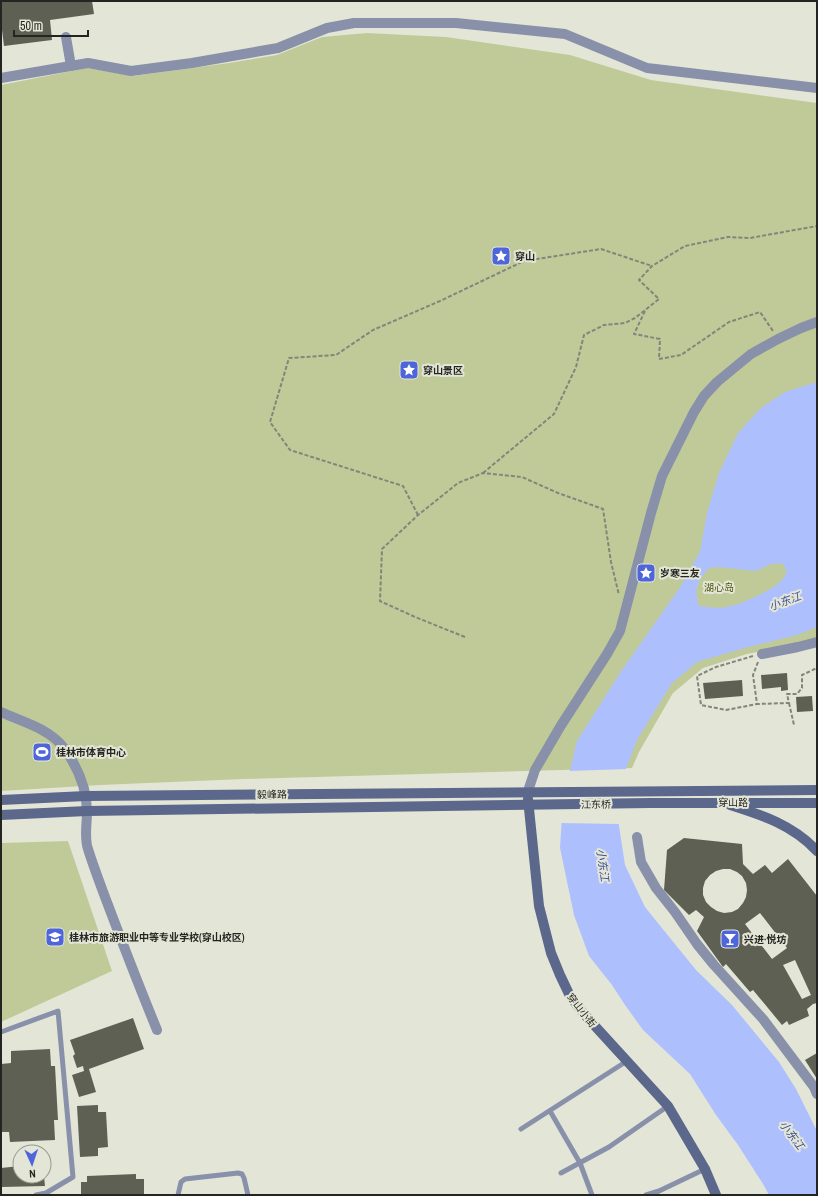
<svg xmlns="http://www.w3.org/2000/svg" width="818" height="1196" font-family="'Archivo Narrow','Noto Sans SC',sans-serif">
	<rect width="100%" height="100%" fill="#e3e6d7"/>
	<g fill="#c0ca98">
		<path d="M367 33 446 37 570 55 651 80 817 103V638L799 644 747 654 703 668 673 693 639 752 632 768 243 779 100 785 1 791V85L87 68 133 76 229 63 277 55 322 37Z"/>
		<path d="M68 841 112 971 1 1022V843Z"/>
	</g>
	<path fill="#adc0fd" fill-rule="evenodd" d="M817 382V627L797 635 741 649 697 662 672 683 637 740 621 782 619 826 625 865 645 907 696 970 732 1005 779 1062 796 1089 817 1131V1195H769L763 1184 738 1145 716 1115 690 1074 643 1030 625 1005 612 985 589 956 574 915 560 848 563 799 577 741 622 670 679 589 700 552 707 513 719 473 738 433 761 408 785 392ZM782 563 787 571C785 574 784 579 781 581 773 590 739 605 727 607 718 609 709 607 699 606 693 589 698 581 709 568L719 567 756 571 771 564Z"/>
	<path fill="#e3e6d7" d="M628 769 623 783 621 824 560 823 561 799 568 771Z"/>
	<g fill="#5d6053" fill-rule="evenodd">
		<path d="M1 1H92L94 14 50 20 52 40 4 46 1 22V10H2Z"/>
		<path d="M787 673 788 690 781 691V687L762 689 761 675Z"/>
		<path d="M742 680 743 696 705 699 703 683Z"/>
		<path d="M812 696 813 711 797 712 796 697Z"/>
		<path d="M684 838 742 844 743 864 753 874 765 865 772 873 788 859 817 896V1003L813 1004 807 1009 809 1016 789 1025 787 1021 782 1025 753 990 750 992 726 964 723 967 697 931 704 917 696 910 689 915 664 890 667 850ZM723 869H730L737 872 742 876 746 883 747 890 746 897 743 903 738 909 732 912 724 913 717 911 711 907 706 902 703 895V888L705 881 710 875 716 871ZM760 913 787 948 772 959 745 924ZM795 960 811 995 802 999 783 965Z"/>
		<path d="M133 1018 144 1049 89 1069 96 1092 79 1097 72 1075 84 1071 83 1066 77 1068 73 1056 75 1054 70 1040Z"/>
		<path d="M50 1049 51 1066H55L58 1120H54L55 1140 10 1142 9 1132H1V1064L11 1063V1051Z"/>
		<path d="M817 1053V1079L805 1060Z"/>
		<path d="M98 1105V1112H106L108 1147 98 1148V1156L80 1157 77 1106Z"/>
		<path d="M20 1166V1176H44L45 1186 2 1187V1191H1V1168Z"/>
		<path d="M136 1174V1179H144V1195H81V1182H87V1176Z"/>
	</g>
	<g fill="none" stroke-linecap="round" stroke-linejoin="round">
		<g stroke="#83857b" stroke-width="2" stroke-dasharray="4 2" stroke-linecap="butt">
			<path d="M645 311 634 334 660 339 659 359 681 355 729 322 760 312 773 331"/>
			<path d="M483 473 554 414 576 367 584 335 604 325 625 323 635 318 659 299 639 280 652 266 685 246 728 237 750 238 817 226"/>
			<path d="M418 515 403 486 290 450 270 422 289 358 336 355 373 330 440 301 524 261 601 249 652 266"/>
			<path d="M465 637 415 617 380 601 382 549 418 515 458 483 483 473 522 477 558 493 603 509 611 562 619 595"/>
			<path d="M753 656 716 667 697 676 701 705 726 710 757 704"/>
			<path d="M758 662 753 675 757 704 789 703 787 694H797L802 688V675L817 668"/>
			<path d="M789 703 794 725"/>
		</g>
		<g stroke="#8890aa" stroke-width="5">
			<path d="M1 1032 58 1011 73 1177 46 1193 36 1195"/>
			<path d="M550 1111 580 1163 592 1195"/>
			<path d="M521 1129 627 1061"/>
			<path d="M561 1173 609 1147 668 1106"/>
			<path d="M178 1195 181 1182 185 1179 238 1173 242 1174 244 1178 248 1195"/>
			<path d="M646 1195 659 1191 705 1169"/>
		</g>
		<g stroke="#8890aa" stroke-width="10">
			<path d="M66 37 71 66"/>
			<path d="M1 78 88 63 131 71 192 63 278 48 327 28 354 23H456L565 34 647 68 817 88"/>
			<path d="M762 654 798 647 817 642"/>
			<path d="M1 712C22 722 49 728 64 748 77 766 87 789 87 812 87 823 84 838 88 849 93 865 99 881 105 897 122 942 139 986 157 1030"/>
			<path d="M528 791 535 770 560 727 607 654 620 631 651 513 662 476 694 412 704 396 717 382 751 354 778 339 801 328 817 322"/>
			<path d="M637 837 641 862 656 888 675 912 697 944 714 965 763 1019 814 1087 817 1094"/>
		</g>
		<g stroke="#5c678c" stroke-width="10">
			<path d="M528 799 539 906 551 953 560 975 570 996 583 1013 668 1106 705 1169 716 1195"/>
			<path d="M1 800 86 796 817 790"/>
			<path d="M730 805C762 815 793 825 817 851"/>
			<path d="M1 815 87 811 650 803H817"/>
		</g>
	</g>
	<defs>
		<g id="sight-square" transform="scale(1)"><rect x="-9" y="-9" width="18" height="18" rx="4" fill="#4f66db" stroke="#e3e6d7"/><path d="M0-6L1.8-2.2L6-1.7L2.9 1.2L3.7 5.4L0 3.3L-3.7 5.4L-2.9 1.2L-6-1.7L-1.8-2.2Z" fill="#fff"/></g>
		<g id="stadium-square" transform="scale(1)"><rect x="-9" y="-9" width="18" height="18" rx="4" fill="#4f66db" stroke="#e3e6d7"/><path d="M0-5a6.5 5 0 1 0 0 10a6.5 5 0 1 0 0-10ZM-3.5-1.8h7v3.6h-7Z" fill="#fff"/></g>
		<g id="school-square" transform="scale(1)"><rect x="-9" y="-9" width="18" height="18" rx="4" fill="#4f66db" stroke="#e3e6d7"/><path d="M0-5L7-2L0 1L-7-2ZM-4 1L0 2.5L4 1V4Q0 6-4 4Z" fill="#fff"/></g>
		<g id="bar-square" transform="scale(1)"><rect x="-9" y="-9" width="18" height="18" rx="4" fill="#4f66db" stroke="#e3e6d7"/><path d="M-6-5H6L.8 .8V4.5H3.5V6h-7V4.5H-.8V.8Z" fill="#fff"/></g>
	</defs>
	<g fill-rule="evenodd">
		<use href="#sight-square" x="501" y="256"/>
		<use href="#sight-square" x="409" y="370"/>
		<use href="#sight-square" x="646" y="573"/>
		<use href="#stadium-square" x="42" y="752"/>
		<use href="#school-square" x="55" y="937"/>
		<use href="#bar-square" x="730" y="939"/>
	</g>
	<g text-anchor="middle" stroke-width="4" stroke-linejoin="round" paint-order="stroke">
		<g font-size="10" font-weight="bold" fill="#242520" stroke="#e3e6d7" text-anchor="start">
			<text x="515" y="260">穿山</text>
			<text x="423" y="374">穿山景区</text>
			<text x="660" y="577">岁寒三友</text>
			<text x="56" y="756">桂林市体育中心</text>
			<text x="69" y="941">桂林市旅游职业中等专业学校(穿山校区)</text>
			<text x="744" y="943">兴进·悦坊</text>
		</g>
		<g font-size="10" fill="#4f590e" stroke="#e3e6d7">
			<text x="719" y="591">湖心岛</text>
		</g>
		<g font-size="10" fill="#242520" stroke="#e3e6d7">
			<text transform="translate(272 794) rotate(-1)" y="4">毅峰路</text>
			<text x="733" y="806">穿山路</text>
			<text transform="translate(596 804) rotate(-1)" y="4">江东桥</text>
			<text transform="translate(582 1010) rotate(52)" y="4">穿山小街</text>
		</g>
		<g font-size="11" font-style="italic" fill="#3f5098" stroke="#e3e6d7">
			<text transform="translate(785 601) rotate(-20)" y="4">小东江</text>
			<text transform="translate(603 865) rotate(82)" y="4">小东江</text>
			<text transform="translate(792 1135) rotate(53)" y="4">小东江</text>
		</g>
	</g>
	<rect width="818" height="1196" fill="none" stroke="#242520" stroke-width="4"/>
	<g transform="translate(32 1164) rotate(177)"><circle r="19" fill="#e3e6d7" stroke="#97998e"/>
	<path d="M0-3L7 15L0 10L-7 15Z" fill="#4f66db"/>
	<text y="-6" font-size="11" font-weight="bold" text-anchor="middle" fill="#242520">N</text>
	</g>
	<path d="M14 30v6h74v-6" fill="none" stroke="#242520" stroke-width="2"/>
	<text x="20" y="30" font-size="12" fill="#242520" stroke="#e3e6d7" stroke-width="3" paint-order="stroke">50 m</text>
</svg>
